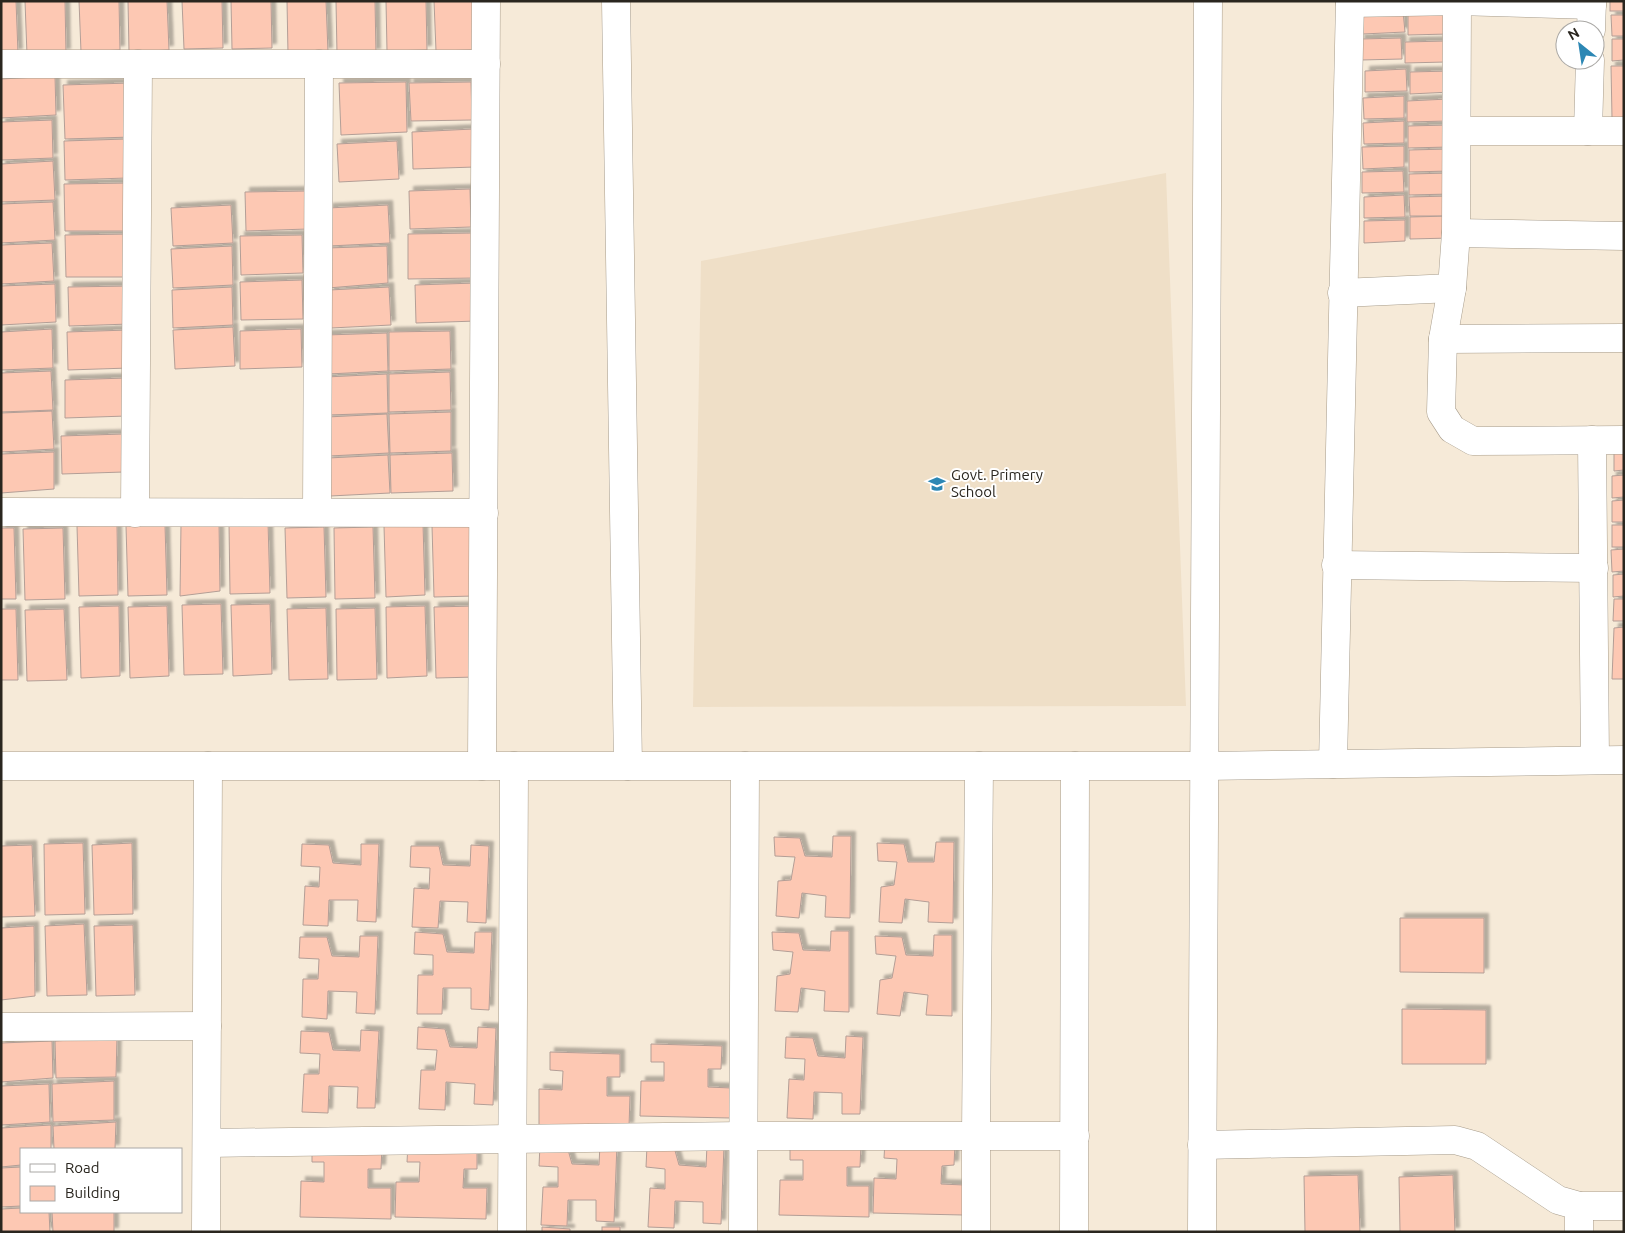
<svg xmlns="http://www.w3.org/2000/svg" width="1625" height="1233" font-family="Ubuntu,sans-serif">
	<defs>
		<filter id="shadow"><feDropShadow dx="4.5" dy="-4.5" stdDeviation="1" flood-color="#0004"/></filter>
	</defs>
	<rect width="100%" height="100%" fill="#f6ead8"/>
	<path fill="#efdfc7" d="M1166 173 1186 706 693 707 701 261Z"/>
	<g fill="#fdc8b3" stroke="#b39e96" filter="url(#shadow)">
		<path d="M1 1H16L18 53 1 54Z"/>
		<path d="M25 1H65L66 53 27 55Z"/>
		<path d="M79 1H119L120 50 81 52Z"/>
		<path d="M128 1H167L169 50 129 52Z"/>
		<path d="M182 1H222L223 48 184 49Z"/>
		<path d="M231 1H271L272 48 232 49Z"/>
		<path d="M287 1H326L328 52 288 54Z"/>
		<path d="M336 1H375L376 53 337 54Z"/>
		<path d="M386 1H426L427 50 387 51Z"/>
		<path d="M434 1H474L475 50 436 51Z"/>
		<rect x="1610" y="1" width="14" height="10"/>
		<path d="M1403 11 1405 32 1363 34V12Z"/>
		<path d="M1448 13 1449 34 1408 35V14Z"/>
		<path d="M1611 15H1624V36H1612Z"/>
		<path d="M1401 38 1402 59 1361 60 1360 39Z"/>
		<path d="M1612 39H1624V60L1612 61Z"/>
		<path d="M1446 41V62L1405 63V42Z"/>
		<path d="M1611 66H1624V118H1612Z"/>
		<path d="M1406 69 1407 91 1365 92V71Z"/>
		<path d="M1450 71 1451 92 1410 94V72Z"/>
		<path d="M55 76 56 115 1 118V79Z"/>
		<path d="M406 82 407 132 341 135 339 83Z"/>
		<path d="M471 82 472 120 411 121 409 83Z"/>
		<path d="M130 83 132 137 65 139 63 85Z"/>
		<path d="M1404 96V118L1364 119 1363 98Z"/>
		<path d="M1448 99V121L1407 122V101Z"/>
		<path d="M52 120 53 158 1 160V122Z"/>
		<path d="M1404 121V143L1364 144 1363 123Z"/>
		<path d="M1448 125 1449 147 1408 148V126Z"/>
		<path d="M473 129 475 167 413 169 412 132Z"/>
		<path d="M126 139 127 178 65 180 64 141Z"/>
		<path d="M397 141 399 179 339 182 337 144Z"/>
		<path d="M1404 146V167L1363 169 1362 147Z"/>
		<path d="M1449 149 1450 171 1409 172V150Z"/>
		<path d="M53 161 55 200 1 202V164Z"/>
		<path d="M1403 171 1404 192 1362 193V172Z"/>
		<path d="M1450 173 1451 194 1409 195V174Z"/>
		<path d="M130 183V231H65L64 184Z"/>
		<path d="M470 189 471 227 410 229 409 191Z"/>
		<path d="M307 191 308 229 246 231 245 192Z"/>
		<path d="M1404 195 1405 217 1364 218V197Z"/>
		<path d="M1450 196 1451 216H1410L1409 197Z"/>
		<path d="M53 202 55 240 1 243V204Z"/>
		<path d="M231 205 233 243 173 246 171 208Z"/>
		<path d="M388 205 390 243 329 246 328 208Z"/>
		<path d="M1450 216 1451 238 1410 239V217Z"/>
		<path d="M1405 220V241L1364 243V221Z"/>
		<path d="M474 233 475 278 408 279V234Z"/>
		<path d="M131 234 130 277H66L65 235Z"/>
		<path d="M302 235 303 273 241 275 240 236Z"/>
		<path d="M52 243 54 281 1 284V245Z"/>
		<path d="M232 246 233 285 173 288 171 249Z"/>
		<path d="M387 246 388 283 328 288 327 248Z"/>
		<path d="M302 280 303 319 241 320 240 282Z"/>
		<path d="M476 283 477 321 416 323 415 285Z"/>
		<path d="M55 284 56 322 1 325V286Z"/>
		<path d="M130 286V324L69 326 68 287Z"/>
		<path d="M232 287 233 325 173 328 172 290Z"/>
		<path d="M389 287 391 325 331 328 329 290Z"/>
		<path d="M233 327 235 366 175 369 173 330Z"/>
		<path d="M52 329 53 368 1 370V332Z"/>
		<path d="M301 329 302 367 240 369V331Z"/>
		<path d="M128 330 129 368 68 370 67 332Z"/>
		<path d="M450 331 451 369 389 371V332Z"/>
		<path d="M387 333 388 371 328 374 326 335Z"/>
		<path d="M51 371 53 410 1 412V373Z"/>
		<path d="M450 372 451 410 389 412V374Z"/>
		<path d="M387 374 388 413 328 415 326 377Z"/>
		<path d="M126 378 127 416 65 418V380Z"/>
		<path d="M52 411 54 449 1 452V413Z"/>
		<path d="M451 412V451L390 453 389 414Z"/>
		<path d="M387 414 389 453 329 456 327 417Z"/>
		<path d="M123 434 124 472 62 474 61 436Z"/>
		<path d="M1624 448V470L1614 471V449Z"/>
		<path d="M54 452V489L1 493V454Z"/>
		<path d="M452 453 453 491 391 493 390 455Z"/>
		<path d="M388 455 390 493 330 496 328 458Z"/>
		<path d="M1624 475V497L1612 498V476Z"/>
		<path d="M1624 500V522H1612V501Z"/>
		<path d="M219 522 220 591 180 596 181 524Z"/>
		<path d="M268 522 270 593 230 594 229 523Z"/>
		<path d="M423 524 425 595 386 597 384 526Z"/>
		<path d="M472 524 474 596 434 597 432 526Z"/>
		<path d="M117 525 118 595 79 596 77 526Z"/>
		<path d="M165 525 167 595 128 596 126 526Z"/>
		<rect x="1612" y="525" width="12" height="22"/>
		<path d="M324 527 326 597 287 598 285 528Z"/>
		<path d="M373 527 375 598 335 599 334 528Z"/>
		<path d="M1 528H14L16 599H1Z"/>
		<path d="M63 528 65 599 25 600 23 529Z"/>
		<path d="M1624 549V571L1612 572 1611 550Z"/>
		<path d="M1624 574V596L1613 597V575Z"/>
		<path d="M1614 599H1624V621H1613Z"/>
		<path d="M221 604 223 674 184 675 182 605Z"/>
		<path d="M270 604 272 674 233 676 231 605Z"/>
		<path d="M119 606 120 676 81 678 79 607Z"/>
		<path d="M167 606 169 676 130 678 128 607Z"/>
		<path d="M425 606 427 676 387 678 386 607Z"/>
		<path d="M474 606 476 677 436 678 434 607Z"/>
		<path d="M326 608 328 679 289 680 287 609Z"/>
		<path d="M375 608 377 679 337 680 336 609Z"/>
		<path d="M1 609H16L18 680H1Z"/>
		<path d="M64 609 67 680 27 681 25 610Z"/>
		<path d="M1624 627V679H1612L1614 628Z"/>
		<path d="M833 836H851L850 918 825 917 826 896 802 893 799 918 776 916 778 881 791 880 795 857 775 856 774 837 800 838 805 856 832 857Z"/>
		<path d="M936 842H954L953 923 928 922 929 902 905 899 902 923 879 922 881 887 894 885 897 862 878 861 877 843 904 844 908 862H934Z"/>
		<path d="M83 843 85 914 45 915 44 844Z"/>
		<path d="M132 843 133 914 94 915 92 845Z"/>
		<path d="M302 844 329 845 333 863 361 865V844H379L376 922 357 921 358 900H329L328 926 303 925 305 886 319 887 320 867 301 866Z"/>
		<path d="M32 845 35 916 1 917V846Z"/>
		<path d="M471 845 489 846 486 923 467 922 468 902 440 901 438 928 412 927 414 888 429 889 430 868 410 867 411 846H439L443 865 470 866Z"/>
		<path d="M1400 918H1484V973L1400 972Z"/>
		<path d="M84 924 87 995 47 996 45 926Z"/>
		<path d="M133 925 135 995 96 996 94 926Z"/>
		<path d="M34 926 35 996 1 1000V928Z"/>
		<path d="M831 931H849V1012L824 1011 825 991 801 988 798 1012 775 1011 777 976 790 974 793 952 773 950 772 932 799 933 803 950 830 951Z"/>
		<path d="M415 932 443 934 447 952 474 953 475 932H492L489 1010 471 1009V988H443L442 1014H417L418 975H433V955L414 954Z"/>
		<path d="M934 935H952V1016L926 1015 928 995 904 992 900 1016 877 1014 880 980 892 978 896 956 876 954 875 936 902 937 906 955 933 956Z"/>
		<path d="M360 936H378L375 1014 356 1013 357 992 328 991 327 1019 302 1017 303 979H318L319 959 299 958 300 937H327L332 956 359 957Z"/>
		<path d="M1402 1009 1486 1010V1064H1402Z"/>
		<path d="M418 1027 445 1029 450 1047 477 1048 478 1027 496 1028 493 1105 474 1104 475 1084 446 1082 445 1110 419 1109 421 1070H435L437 1050 417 1049Z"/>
		<path d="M361 1030 379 1031 375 1108H357L358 1087 329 1086 328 1113 302 1112 304 1074H319L320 1054 300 1053 301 1031 329 1032 333 1050 360 1051Z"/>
		<path d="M846 1036 863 1037 860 1114H842V1093L814 1092 813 1119 787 1118 789 1079 804 1080 805 1059 785 1058 786 1037 813 1038 818 1056 845 1058Z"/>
		<path d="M117 1037 116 1077 56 1078 55 1041Z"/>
		<path d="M52 1041 53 1078 1 1082V1043Z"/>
		<path d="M651 1044 722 1046 721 1069H708V1087L731 1088 730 1118 640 1116 641 1081H664V1062H651Z"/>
		<path d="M550 1052 620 1054V1077H607V1096H630L629 1127 539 1125V1089L562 1090 563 1071 550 1070Z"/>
		<path d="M114 1081V1120L53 1122 52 1084Z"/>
		<path d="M49 1084 50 1122 1 1125V1086Z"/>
		<path d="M116 1122 115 1149H54L53 1126Z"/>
		<path d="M51 1125V1149H21V1165L1 1167V1128Z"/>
		<path d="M885 1141 955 1143 954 1165 942 1166 941 1184 964 1185 963 1215 873 1213 874 1178 896 1179 897 1159 884 1158Z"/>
		<path d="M790 1143 861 1144 860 1167H847V1186H869V1217L779 1215 780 1180H803V1160H790Z"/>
		<path d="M312 1144 382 1146 381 1169H368V1188H391V1219L300 1217 301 1181 324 1182V1162H312Z"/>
		<path d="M408 1144 477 1146V1169H464L463 1188H487L486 1219 395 1217 396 1182H419L420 1162H407Z"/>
		<path d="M600 1144H617L614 1222 596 1221V1200H568L567 1226 541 1225 543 1187H558V1167L539 1166 540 1145 567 1146 572 1164 599 1165Z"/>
		<path d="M707 1145 724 1146 721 1224 703 1223V1202L675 1201 674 1228 648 1227 650 1188 665 1189V1169L646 1167 647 1146 674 1147 679 1165 706 1167Z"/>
		<path d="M21 1167V1206L1 1207V1168Z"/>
		<path d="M1358 1175 1360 1232H1305L1304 1176Z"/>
		<path d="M1453 1175 1455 1232H1400L1399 1177Z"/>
		<path d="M21 1208V1212H49L50 1232H1V1209Z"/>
		<path d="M52 1212H114V1232H53Z"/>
		<path d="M542 1227 570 1229V1232H542Z"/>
		<rect x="602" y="1227" width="18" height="5"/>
	</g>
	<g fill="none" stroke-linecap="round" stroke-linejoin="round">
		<g stroke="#a79c8b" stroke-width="29">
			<g id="minor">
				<path d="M616 1 628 766"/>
				<path d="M1457 1 1456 233 1452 288 1443 339 1441 412 1452 429 1473 441 1624 440"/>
				<path d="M1350 3 1457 1 1592 5"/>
				<path d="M1591 30 1592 1"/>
				<path d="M1 64H486"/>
				<path d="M1457 131H1624"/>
				<path d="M1588 131 1590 60"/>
				<path d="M1456 233 1624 236"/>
				<path d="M1342 293 1452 288"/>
				<path d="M1443 339 1624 338"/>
				<path d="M1592 440 1595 760"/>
				<path d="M1 512 484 513"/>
				<path d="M317 512 319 64"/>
				<path d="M135 513 138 64"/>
				<path d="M1336 565 1594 568"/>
				<path d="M1333 764 1350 1"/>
				<path d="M1 766H1205L1624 760"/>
				<path d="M482 766 486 1"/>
				<path d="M1 1027 207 1026"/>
				<path d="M207 1143 743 1136H976L979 766"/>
				<path d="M1202 1145 1455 1140 1477 1146 1558 1200 1579 1206H1624"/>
				<path d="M206 1232 208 766"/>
				<path d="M512 1232 514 766"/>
				<path d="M743 1232 745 766"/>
				<path d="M976 1232V1136H1075"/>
				<path d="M1074 1232 1075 766"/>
				<path d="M1202 1232 1208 1"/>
				<path d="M1579 1232V1206"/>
			</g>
		</g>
		<use href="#minor" stroke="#fff" stroke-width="28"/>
	</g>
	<defs>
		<g id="school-bare" transform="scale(1.35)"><path d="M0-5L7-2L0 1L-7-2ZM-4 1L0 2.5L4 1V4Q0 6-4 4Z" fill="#2c87b4" stroke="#fff" stroke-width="2.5" paint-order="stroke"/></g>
	</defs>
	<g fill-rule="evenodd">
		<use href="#school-bare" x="937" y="484"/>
	</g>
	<g text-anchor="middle" stroke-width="4" stroke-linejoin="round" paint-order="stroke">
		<g font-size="15" fill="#2a261f" stroke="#fff" text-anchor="start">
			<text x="951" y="480">Govt. Primery<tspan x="951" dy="17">School</tspan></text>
		</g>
	</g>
	<rect width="1625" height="1233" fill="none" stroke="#2a261f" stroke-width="5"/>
	<rect x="20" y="1148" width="162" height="65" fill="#ffffff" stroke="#aaa8a5"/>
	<rect x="30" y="1164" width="25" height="8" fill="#ffffff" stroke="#aaa8a5"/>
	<text x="65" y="1173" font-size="15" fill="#2a261f">Road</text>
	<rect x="30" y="1186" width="25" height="15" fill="#fdc8b3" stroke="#aaa8a5"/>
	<text x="65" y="1198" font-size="15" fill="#2a261f">Building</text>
	<g transform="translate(1580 45) rotate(330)"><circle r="24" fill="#ffffff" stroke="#aaa8a5"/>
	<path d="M0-4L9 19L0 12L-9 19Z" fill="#2c87b4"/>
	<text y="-8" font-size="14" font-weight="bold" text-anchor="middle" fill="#2a261f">N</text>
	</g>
</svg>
